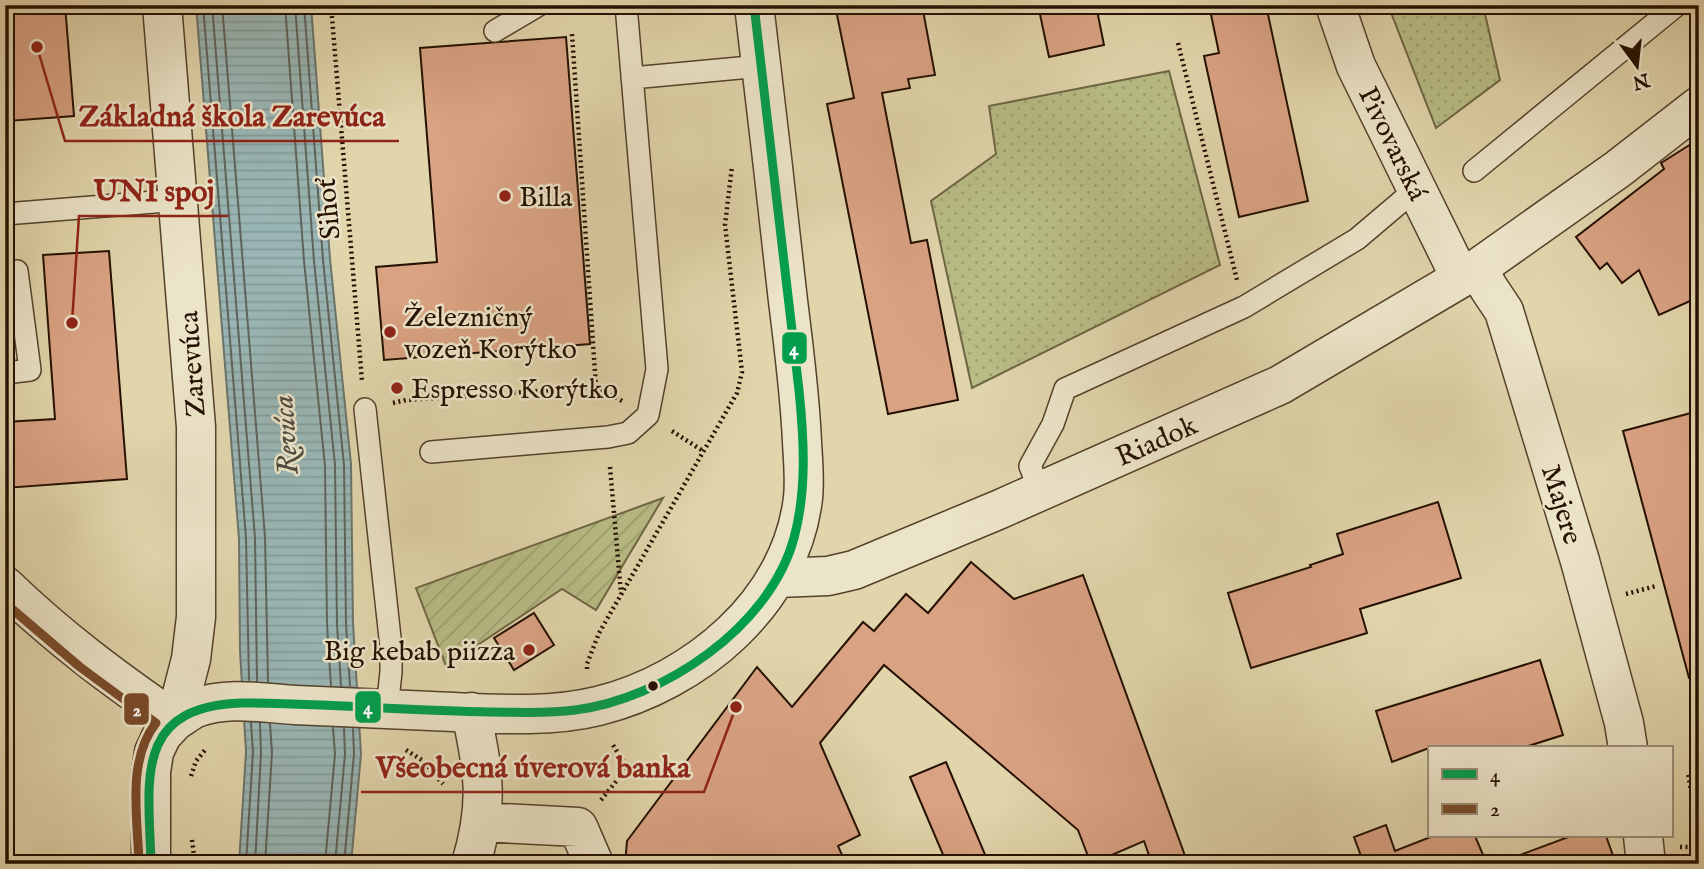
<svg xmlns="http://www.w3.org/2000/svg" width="1704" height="869" font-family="'IM FELL English',serif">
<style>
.grass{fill:url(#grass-dots);stroke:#6e6644;stroke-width:2}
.garden{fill:url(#garden-furrows);stroke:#6e6644;stroke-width:2}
.water{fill:url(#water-rules);stroke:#6b746d;stroke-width:2}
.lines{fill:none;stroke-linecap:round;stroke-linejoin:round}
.shore{stroke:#5f635b;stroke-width:2}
.building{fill:#d9a283;stroke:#251002;stroke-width:2}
.lane-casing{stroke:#54412c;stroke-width:24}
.street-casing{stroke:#54412c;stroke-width:41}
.path{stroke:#251002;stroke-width:4.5;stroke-dasharray:2 3.5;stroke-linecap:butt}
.lane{stroke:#ece4c8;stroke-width:21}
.street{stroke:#ece4c8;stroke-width:38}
.bus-1-casing{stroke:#ece4c8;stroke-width:14}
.bus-2-casing{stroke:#ece4c8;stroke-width:14}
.bus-1{stroke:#029e4d;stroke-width:9}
.bus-2{stroke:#7a4b2a;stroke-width:9}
.poi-dot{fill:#8f2418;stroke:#ece4c8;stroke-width:2.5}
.bus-dot{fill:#251002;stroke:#ece4c8;stroke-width:2.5}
.labels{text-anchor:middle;stroke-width:5;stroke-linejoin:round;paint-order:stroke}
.street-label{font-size:28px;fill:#251002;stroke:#ece4c8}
.poi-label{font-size:28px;fill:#251002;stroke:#ece4c8;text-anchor:start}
.water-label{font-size:30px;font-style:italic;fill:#4e4a40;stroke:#ece4c8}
.leader{fill:none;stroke:#8f2418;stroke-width:2.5}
.callout-dot{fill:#8f2418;stroke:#ece4c8;stroke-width:2.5}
.callout-label{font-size:30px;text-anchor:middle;font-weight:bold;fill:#8f2418;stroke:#ece4c8;stroke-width:5;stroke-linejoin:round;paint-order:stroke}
.line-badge{stroke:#ece4c8;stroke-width:2.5}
.badge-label{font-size:19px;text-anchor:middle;font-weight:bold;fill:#fff}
</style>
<defs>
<pattern id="grass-dots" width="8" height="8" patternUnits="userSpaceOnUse" patternTransform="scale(1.75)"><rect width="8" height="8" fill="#b8bc85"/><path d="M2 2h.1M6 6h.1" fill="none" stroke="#9ea171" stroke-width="1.8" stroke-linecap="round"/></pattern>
<pattern id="garden-furrows" width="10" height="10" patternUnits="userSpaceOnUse" patternTransform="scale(1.75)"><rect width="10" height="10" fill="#b8bc85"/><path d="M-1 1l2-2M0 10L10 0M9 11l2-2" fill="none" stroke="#9ea171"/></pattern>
<pattern id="water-rules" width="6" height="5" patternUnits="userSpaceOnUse" patternTransform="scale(1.75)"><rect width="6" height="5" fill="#99b6b4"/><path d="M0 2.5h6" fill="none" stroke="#849b99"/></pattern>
</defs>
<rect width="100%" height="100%" fill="#e1d5ab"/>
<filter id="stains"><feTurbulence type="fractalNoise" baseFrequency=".00286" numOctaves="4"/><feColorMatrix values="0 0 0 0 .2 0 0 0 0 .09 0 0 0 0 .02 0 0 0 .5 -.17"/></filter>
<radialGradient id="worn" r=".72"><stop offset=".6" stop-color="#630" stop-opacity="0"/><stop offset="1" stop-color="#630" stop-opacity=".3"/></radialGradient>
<path class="grass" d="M1388,5H1483L1500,80L1436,128Z
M1169,71L1220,265L972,388L931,201L996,154L989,106Z"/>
<path class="garden" d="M663,498L596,610L562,589L446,666L416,588Z"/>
<path class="water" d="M196,5H311L330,259L351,464L353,623L361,754L351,864H239L246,752L240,651L239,539Z"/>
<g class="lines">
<path class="shore" d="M203,5L246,538L249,680
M212,5L255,538L257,681
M222,5L265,537L268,682
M285,5L304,261L325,466L327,624L331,686
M295,5L314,261L335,465L337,624L341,686
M304,5L323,260L344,465L346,624L350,686
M246,864L253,752L251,723
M255,864L261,753L260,723
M265,864L272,753L270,724
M325,864L335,754L333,728
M335,864L345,754L344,728
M344,864L354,754L353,729"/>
</g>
<path class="building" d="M5,5H65L74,116L8,121Z
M835,5H922L935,75L908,79L910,88L882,93L911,243L927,240L958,400L888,414L827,104L854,98Z
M1038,5H1096L1104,45L1049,57Z
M1209,5H1266L1308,201L1239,217L1204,56L1219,53Z
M566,37L590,344L384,360L376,267L437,262L420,48Z
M1699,139V297L1659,315L1639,270L1622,283L1607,263L1600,269L1576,237L1664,169L1661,163Z
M109,251L127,479L5,488V422L55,419L43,255Z
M1691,413L1699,442V677L1689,678L1623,431Z
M1438,502L1461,578L1360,609L1367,633L1251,668L1228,593L1311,567L1310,565L1343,554L1337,534Z
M971,562L1014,599L1083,575L1188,864H1152L1144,841L1091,864L1078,830L884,665L820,743L860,835L838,846L842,855L827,864H625L627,841L757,667L792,707L863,622L874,631L906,594L928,613Z
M534,613L554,645L514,670L494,638Z
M1540,660L1563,735L1522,748H1429L1392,762L1376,711Z
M946,762L989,864H947L910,777Z
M1386,825L1395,851L1433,836H1475L1487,864H1364L1354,837Z
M1571,836H1606L1616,864H1505L1504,861Z"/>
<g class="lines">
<g class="lane-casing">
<path id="lane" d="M495,31L539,5
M632,78L761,66
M1474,171L1677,5
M5,214L179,200
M5,373L30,370L17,271
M365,409L391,647V672L387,709
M431,452L608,437L628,433L648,415L657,369L626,5
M1040,491L1030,466L1053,424L1065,389L1244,307L1357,239L1416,189"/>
</g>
<g class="street-casing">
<path id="street" d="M1335,5L1356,66L1460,277
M1478,268L1488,287L1504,311L1580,561L1624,723L1628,748
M777,578L828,576L854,570L998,510L1280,385L1478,268L1618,169L1699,106
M5,586C60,639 113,678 175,721
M471,712C484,773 489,803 471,864
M175,721C182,717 189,711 196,708C226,696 264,703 295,705C340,707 386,709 431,711C484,713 546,719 598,706C695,682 791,603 803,498C805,480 803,461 802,442C800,395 794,348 788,301C777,202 766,104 754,5
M482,822L578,827L594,864
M1643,836L1646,864
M151,864V772L154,752L162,735L175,721L191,659L196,617V427L162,5"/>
</g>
<path class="path" d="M331,5L362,381
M1178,43L1237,280
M596,387L622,401
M393,403L406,400L596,387L572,34
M672,431L703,451
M610,467L621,594
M1626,594L1656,586
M587,669V664L599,633L737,393L742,372L725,225L732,166
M406,750L422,760L443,784
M191,776L196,761L205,750
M601,800L627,768L613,745
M192,840L195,864
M1680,847H1692L1693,803L1688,773
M1690,864L1692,847"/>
<use href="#lane" class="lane"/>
<use href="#street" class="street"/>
<g class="bus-1-casing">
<path id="bus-1" d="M151,864C149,782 132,707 241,703C324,703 407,711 490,712C518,712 547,714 575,710C663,699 770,627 794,538C807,490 804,439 799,390L754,5"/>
</g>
<g class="bus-2-casing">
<path id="bus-2" d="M5,603L80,667L156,723C126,761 138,819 139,864"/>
</g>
<use href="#bus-1" class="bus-1"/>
<use href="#bus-2" class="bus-2"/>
</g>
<g class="poi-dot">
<circle cx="505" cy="196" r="7"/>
<circle cx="390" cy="332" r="7"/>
<circle cx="397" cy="388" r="7"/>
<circle cx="529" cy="650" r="7"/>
</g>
<circle class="bus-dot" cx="653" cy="686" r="6"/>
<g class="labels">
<g class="street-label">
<text transform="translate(1394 143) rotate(64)" y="10">Pivovarská</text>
<text transform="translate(327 209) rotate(-95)" y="10">Sihoť</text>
<text transform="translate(191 364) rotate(-94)" y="10">Zarevúca</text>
<text transform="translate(1156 440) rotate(-24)" y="10">Riadok</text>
<text transform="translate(1563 504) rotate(73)" y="10">Majere</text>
</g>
<g class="poi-label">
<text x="519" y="206">Billa</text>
<text x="404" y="326">Železničný<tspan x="404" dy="32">vozeň Korýtko</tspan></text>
<text x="411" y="398">Espresso Korýtko</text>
<text x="515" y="660" text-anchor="end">Big kebab piizza</text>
</g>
<g class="water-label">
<text transform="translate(285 435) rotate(-94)" y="10">Revúca</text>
</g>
</g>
<path class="leader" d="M37 47L65 141H399M72 323L79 216H228M736 707L704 792H361"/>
<g class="callout-dot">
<circle cx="37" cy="47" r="7"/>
<circle cx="72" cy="323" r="7"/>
<circle cx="736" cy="707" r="7"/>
</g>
<g class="callout-label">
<text x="232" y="126">Základná škola Zarevúca</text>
<text x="154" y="201">UNI spoj</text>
<text x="533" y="777">Všeobecná úverová banka</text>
</g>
<g class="line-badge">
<rect x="781" y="331" width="27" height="34" rx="7" fill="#029e4d"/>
<rect x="354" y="690" width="28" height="34" rx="7" fill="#029e4d"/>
<rect x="123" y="692" width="27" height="34" rx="7" fill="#7a4b2a"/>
</g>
<g class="badge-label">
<text x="794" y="355">4</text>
<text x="368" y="714">4</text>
<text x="137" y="716">2</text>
</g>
<rect width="1704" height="869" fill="none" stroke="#e1d5ab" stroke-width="28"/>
<rect x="7" y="7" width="1690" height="855" fill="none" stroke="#251002" stroke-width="3.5"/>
<rect x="14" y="14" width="1676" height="841" fill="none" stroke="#251002" stroke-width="2"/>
<rect x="1428" y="746" width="245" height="91" fill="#ece4c8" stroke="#9c8f79" stroke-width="2"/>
<rect x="1442" y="769" width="35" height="10" fill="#029e4d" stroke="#9c8f79" stroke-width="2"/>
<text x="1490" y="782" font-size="21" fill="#251002">4</text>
<rect x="1442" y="804" width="35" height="10" fill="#7a4b2a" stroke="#9c8f79" stroke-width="2"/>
<text x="1490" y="816" font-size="21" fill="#251002">2</text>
<g transform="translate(1637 66) rotate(165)" stroke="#ece4c8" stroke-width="5" paint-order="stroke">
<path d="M0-5L12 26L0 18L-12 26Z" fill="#251002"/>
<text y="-10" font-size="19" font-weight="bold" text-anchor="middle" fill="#251002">N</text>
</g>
<rect width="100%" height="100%" filter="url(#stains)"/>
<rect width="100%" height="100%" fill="url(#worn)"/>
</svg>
